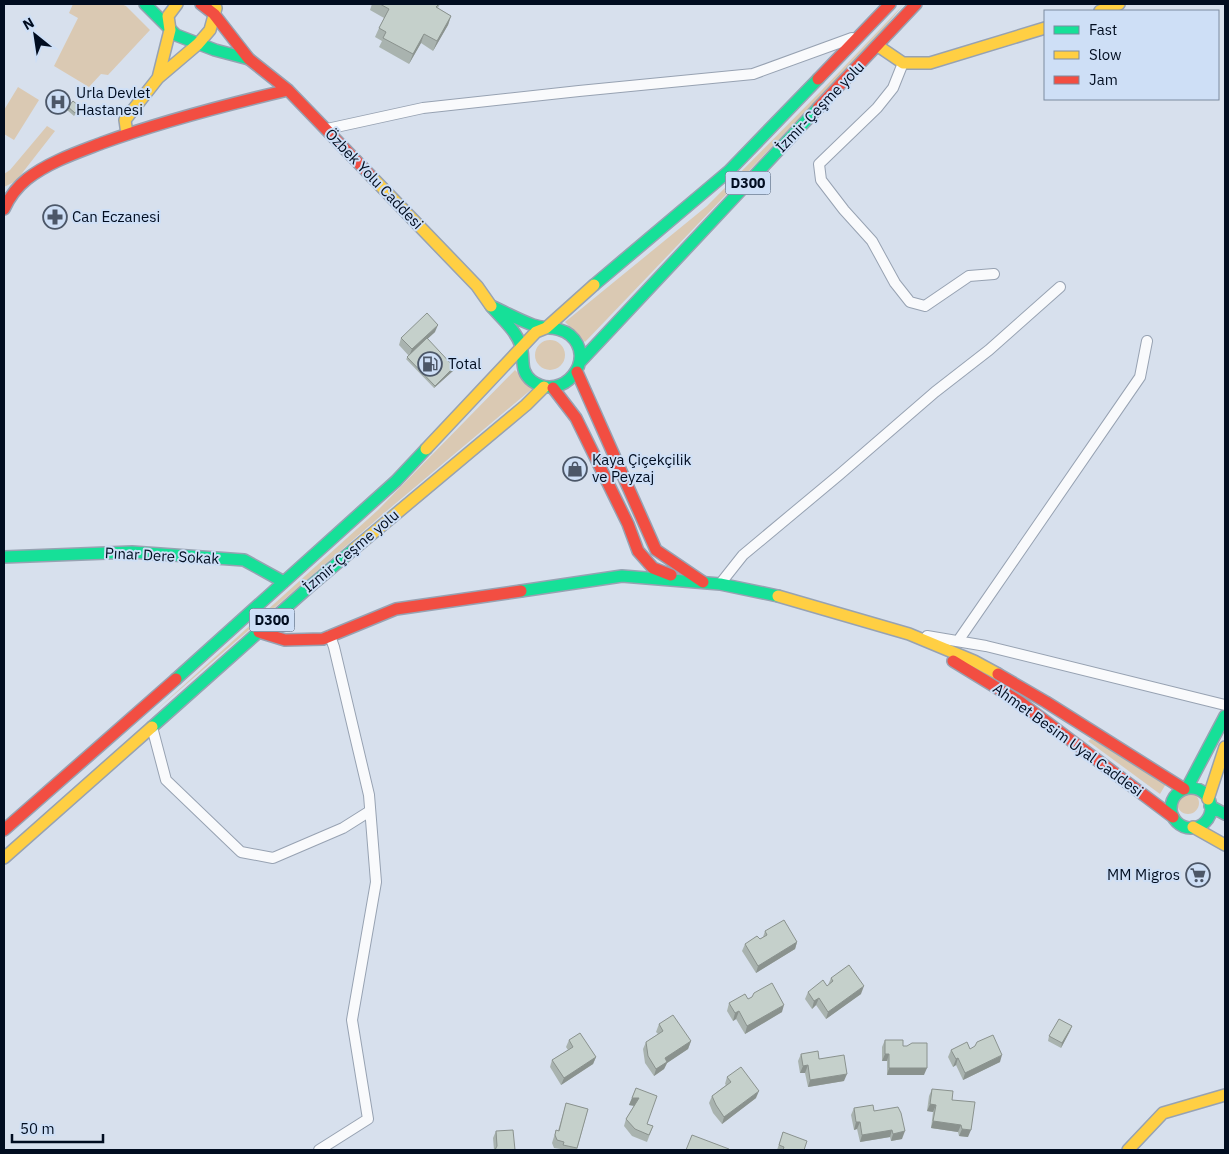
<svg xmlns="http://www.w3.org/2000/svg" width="1229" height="1154" font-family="'IBM Plex Sans',sans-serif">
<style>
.green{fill:#dac9b3}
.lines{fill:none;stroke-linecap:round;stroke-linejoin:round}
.street-casing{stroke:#97a2b2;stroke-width:12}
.fast-casing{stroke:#97a2b2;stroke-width:14}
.slow-casing{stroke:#97a2b2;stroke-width:14}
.jam-casing{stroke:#97a2b2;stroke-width:14}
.street{stroke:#f9fafc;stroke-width:10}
.fast{stroke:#16e098;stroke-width:11}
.slow{stroke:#ffcf43;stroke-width:11}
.jam{stroke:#f24e42;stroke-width:11}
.wall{fill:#a9b3af}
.shaded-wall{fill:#8a928e}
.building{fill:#c5d0cb;stroke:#8a928e}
.labels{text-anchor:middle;stroke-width:4;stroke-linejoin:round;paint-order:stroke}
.shield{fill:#cedff6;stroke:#3e4c60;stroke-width:1}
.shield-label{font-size:14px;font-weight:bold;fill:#010d20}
.poi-label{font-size:15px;fill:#010d20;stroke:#cedff6;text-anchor:start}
.street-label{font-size:15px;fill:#010d20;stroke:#cedff6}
</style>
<rect width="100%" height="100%" fill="#d7e0ed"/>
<path class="green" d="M73,4H121L126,6L150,30L108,75L101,74L89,87L54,66L78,18L69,13Z
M904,4L876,38L585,342L565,322L707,206L821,91Z
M18,87L39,100L14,140L4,134V110Z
M47,126L55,131L16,181L4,187V174L10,170Z
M535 355a15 15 0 1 1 30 0a15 15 0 1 1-30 0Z
M515,370L533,388L383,514L153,713L378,510Z
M1091,739L1167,782L1160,794L1088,741Z
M1177 803a11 11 0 1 1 22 0a11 11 0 1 1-22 0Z"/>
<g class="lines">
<g class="street-casing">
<path id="street" d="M903,63L893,88L877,108L819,164L821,180L844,210L872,241L895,283L910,302L925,306L969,276L994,274
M327,129L423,108L579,91L753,74L852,38
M720,584L743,555L839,475L935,392L989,350L1060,287
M927,636L986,646L1225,705
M958,641L1140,377L1147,341
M152,727L166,780L241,852L273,858L343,828L370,811
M319,1150L368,1119L352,1020L376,882L369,795L334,647L330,636"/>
</g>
<g class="fast-casing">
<path id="fast" d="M145,4L176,35L215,50L249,59
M594,285L729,171L818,79
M491,306C505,312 519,320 533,325C545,329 559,326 570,335C598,359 563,403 532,381C519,371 525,359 521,346C516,330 501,318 491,306Z
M580,362L818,108
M4,557L132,552L244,560L284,582
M521,591L622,576L720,584L778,596
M176,679L396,481L426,449
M152,727L308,588L354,549
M1187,788L1225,716
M1171 808a20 20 0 1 1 40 0a20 20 0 1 1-40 0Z
M1210,806L1225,814"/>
</g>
<g class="slow-casing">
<path id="slow" d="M1100,11L1119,4
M878,46L903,63H930L1045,28
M158,78L170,30L168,16L177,4
M127,134L125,120L158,78L198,44L210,30L216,8
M372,177L477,286L491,306
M426,449L536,332L546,328L594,285
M354,549L526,405L544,387
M778,596L909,634L974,661L998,674
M1208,799L1225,747
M1193,827L1225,845
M4,858L152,727
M1128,1150L1163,1113L1225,1095"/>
</g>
<g class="jam-casing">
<path id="jam" d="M201,4L214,14L249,59L288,90L372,177
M818,79L890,4
M818,108L916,4
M4,209C9,198 17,187 27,179C49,162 76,153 102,143C163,121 225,105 288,90
M577,372L656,550L703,582
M553,388L576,418L628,524L638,551L653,568L671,575
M259,632L285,640L323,639L396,609L521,591
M953,661L1020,702L1173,817
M998,674L1046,702L1184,789
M4,830L176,679"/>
</g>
<use href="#street" class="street"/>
<use href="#fast" class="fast"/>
<use href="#slow" class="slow"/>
<use href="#jam" class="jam"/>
</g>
<path class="wall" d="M372,4H440L438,8L451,16L448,25L433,51L421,43L409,64L379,47L382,41L375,37L379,28L384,18L370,10Z
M68,107H80L79,110L74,116L67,110Z
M435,332L427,339L454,370L434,388L406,359L409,356L399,345L401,338Z
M765,931L797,942L795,949L756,973L742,951L745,944L760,939L763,937Z
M831,978L861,994L826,1019L816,1005L812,1009L805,999L808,992L827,986L828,985Z
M748,999L782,1012L745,1034L736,1019L733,1021L727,1011L729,1003Z
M659,1024L691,1041L688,1049L667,1063L664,1069L654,1076L645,1063L643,1049L646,1042L658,1034L656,1032Z
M1072,1026L1070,1031L1061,1048L1048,1041L1049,1036Z
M569,1040L596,1057L593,1064L561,1085L550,1067L552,1060L568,1050L566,1047Z
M885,1040L903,1046L924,1075H887V1061H882V1047Z
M951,1050L1000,1062L963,1080L956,1065L953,1067L948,1057Z
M801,1054L819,1059L844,1081L808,1087L805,1073H800L798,1061Z
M727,1077L756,1098L722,1124L713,1113L709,1103L712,1096L726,1085L725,1084Z
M636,1088L647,1124L653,1126L647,1142L632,1136L624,1126L626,1119L634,1106L629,1105Z
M932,1089L952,1100L968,1137L959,1136L958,1132L931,1128L933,1112L927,1111L929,1096Z
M566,1103L588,1109L577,1150H561V1149L554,1148L552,1143L556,1130L558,1131Z
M854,1108L874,1111L902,1139L891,1141L890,1137L860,1142L857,1129L854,1130L851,1115Z
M496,1131L515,1150H494L493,1138Z
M783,1132L804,1150H777Z"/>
<path class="shaded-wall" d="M451,16L448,25L433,51L437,41Z
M424,34L421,43L409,64L413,54Z
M438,325L435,332L409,356L412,349Z
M454,367V370L434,388L435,386Z
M797,942L795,949L756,973L758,966Z
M864,986L861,994L826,1019L828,1012Z
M819,998L816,1005L812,1009L814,1001Z
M784,1005L782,1012L745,1034L747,1026Z
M739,1011L736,1019L733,1021L735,1013Z
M1072,1026L1070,1031L1061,1048L1062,1043Z
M691,1041L688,1049L667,1063L664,1069L654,1076L656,1069L665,1058Z
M885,1054H889L887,1061H882Z
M1002,1055L1000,1062L963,1080L965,1073Z
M596,1057L593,1064L561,1085L564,1078Z
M958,1058L956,1065L953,1067L956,1059Z
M808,1065L805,1073H800L803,1066Z
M889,1068H927L924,1075H887Z
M847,1074L844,1081L808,1087L810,1080Z
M759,1091L756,1098L722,1124L724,1117Z
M632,1098H639L636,1106L629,1105Z
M930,1104L936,1105L933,1112L927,1111Z
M933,1121L961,1125L958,1132L931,1128Z
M856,1122H860L857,1129L854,1130Z
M962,1129L971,1130L968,1137L959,1136Z
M892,1130L890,1137L860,1142L862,1135Z
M905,1131L902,1139L891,1141L893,1134Z"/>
<path class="building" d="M380,4H439L436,7L451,16L437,41L424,34L413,54L383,38L386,32L379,28L389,9Z
M73,101L80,107L75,113L68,107Z
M427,313L438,325L412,349L401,338Z
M427,338L454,367L435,386L407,357Z
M784,920L797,942L758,966L745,944L757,936L760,939L767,935L765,931Z
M849,965L864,986L828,1012L819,998L814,1001L808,992L823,980L827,986L833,981L831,978Z
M772,983L784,1005L747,1026L739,1011L735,1013L729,1003L745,994L748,999L752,997L754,993Z
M673,1015L691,1041L665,1058L667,1062L656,1069L648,1056L646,1042L663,1031L659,1024Z
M1059,1019L1072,1026L1062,1043L1049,1036Z
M580,1033L596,1057L564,1078L552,1060L573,1047L569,1040Z
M993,1035L1002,1055L965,1073L958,1058L956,1059L951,1050L967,1042L970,1049L975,1046L977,1042Z
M885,1040H903V1046H907L912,1043H927V1068H889V1054H885Z
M818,1051L819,1059L844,1055L847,1074L810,1080L808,1065L803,1066L801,1054Z
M741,1067L759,1091L724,1117L716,1105L712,1096L731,1082L727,1077Z
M636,1088L657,1096L647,1124L653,1126L649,1135L635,1129L626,1119L639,1098H632Z
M932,1089L953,1091L952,1100L975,1102L971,1130L962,1129L961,1125L933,1121L936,1105L930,1104Z
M566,1103L588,1109L577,1148L563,1145L564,1142L557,1140L555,1135L556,1130L559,1131Z
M873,1105L874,1111L898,1107L901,1113L905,1131L893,1134L892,1130L862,1135L860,1122H856L854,1108Z
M513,1130L515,1150H495L497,1146L496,1131Z
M783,1132L807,1141L804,1150H783L784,1147L779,1145Z
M692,1135L729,1149L728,1150H686Z"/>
<defs>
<g id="hospital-ring" transform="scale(1.25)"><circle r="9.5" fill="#cedff6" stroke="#4c5768" stroke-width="1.5"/><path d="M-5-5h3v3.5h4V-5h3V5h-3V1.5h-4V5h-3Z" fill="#4c5768"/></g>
<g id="pharmacy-ring" transform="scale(1.25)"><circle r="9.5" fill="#cedff6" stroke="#4c5768" stroke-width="1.5"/><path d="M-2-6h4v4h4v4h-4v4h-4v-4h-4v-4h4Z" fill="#4c5768"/></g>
<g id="fuel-ring" transform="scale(1.25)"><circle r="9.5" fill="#cedff6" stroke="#4c5768" stroke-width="1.5"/><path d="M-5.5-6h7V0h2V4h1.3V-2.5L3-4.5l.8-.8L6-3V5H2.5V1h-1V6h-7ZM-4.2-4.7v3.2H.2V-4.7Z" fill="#4c5768"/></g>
<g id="shop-ring" transform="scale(1.25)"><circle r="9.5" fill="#cedff6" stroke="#4c5768" stroke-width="1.5"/><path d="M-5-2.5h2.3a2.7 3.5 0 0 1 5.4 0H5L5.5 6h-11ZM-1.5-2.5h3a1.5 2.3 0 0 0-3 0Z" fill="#4c5768"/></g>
<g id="supermarket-ring" transform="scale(1.25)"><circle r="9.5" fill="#cedff6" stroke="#4c5768" stroke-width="1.5"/><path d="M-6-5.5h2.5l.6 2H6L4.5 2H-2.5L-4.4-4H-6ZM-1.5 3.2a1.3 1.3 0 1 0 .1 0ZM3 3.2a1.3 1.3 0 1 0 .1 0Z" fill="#4c5768"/></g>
</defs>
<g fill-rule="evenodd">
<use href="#hospital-ring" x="58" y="102"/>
<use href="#pharmacy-ring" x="55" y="217"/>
<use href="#fuel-ring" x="430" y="364"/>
<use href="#shop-ring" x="575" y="469"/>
<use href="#supermarket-ring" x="1198" y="875"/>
</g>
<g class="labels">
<g class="shield">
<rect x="725.5" y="171.5" width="45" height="23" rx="4"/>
<rect x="249.5" y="608.5" width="45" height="23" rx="4"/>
</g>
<g class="shield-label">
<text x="748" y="188">D300</text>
<text x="272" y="625">D300</text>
</g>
<g class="poi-label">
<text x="76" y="98">Urla Devlet<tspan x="76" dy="17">Hastanesi</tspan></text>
<text x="72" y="222">Can Eczanesi</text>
<text x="448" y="369">Total</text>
<text x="592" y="465">Kaya Çiçekçilik<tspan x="592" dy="17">ve Peyzaj</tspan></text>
<text x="1180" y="880" text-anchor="end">MM Migros</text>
</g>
<g class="street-label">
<text transform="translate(820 107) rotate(-46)" y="5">İzmir-Çeşme yolu</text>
<text transform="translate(374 179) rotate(46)" y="5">Özbek Yolu Caddesi</text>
<text transform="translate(351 551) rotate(-40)" y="5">İzmir-Çeşme yolu</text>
<text transform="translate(162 556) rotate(3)" y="5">Pınar Dere Sokak</text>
<text transform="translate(1068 740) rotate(36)" y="5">Ahmet Besim Uyal Caddesi</text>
</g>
</g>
<rect width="1229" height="1154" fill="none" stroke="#010d20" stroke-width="10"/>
<rect x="1044" y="10" width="175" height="90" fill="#cedff6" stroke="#7c8ba0"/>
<rect x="1054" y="26" width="25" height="8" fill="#16e098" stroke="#7c8ba0"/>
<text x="1089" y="35" font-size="15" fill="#010d20">Fast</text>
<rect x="1054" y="51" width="25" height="8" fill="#ffcf43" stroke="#7c8ba0"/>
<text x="1089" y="60" font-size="15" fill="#010d20">Slow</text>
<rect x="1054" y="76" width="25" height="8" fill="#f24e42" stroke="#7c8ba0"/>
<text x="1089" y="85" font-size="15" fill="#010d20">Jam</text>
<g transform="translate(35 35) rotate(330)" stroke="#cedff6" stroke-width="4" paint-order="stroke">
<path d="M0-4L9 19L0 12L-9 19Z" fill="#010d20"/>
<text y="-8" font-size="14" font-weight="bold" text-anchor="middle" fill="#010d20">N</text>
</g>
<path d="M12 1134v8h91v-8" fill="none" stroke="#010d20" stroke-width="2.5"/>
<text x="20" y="1134" font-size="15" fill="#010d20" stroke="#cedff6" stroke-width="4" paint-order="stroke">50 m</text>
</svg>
